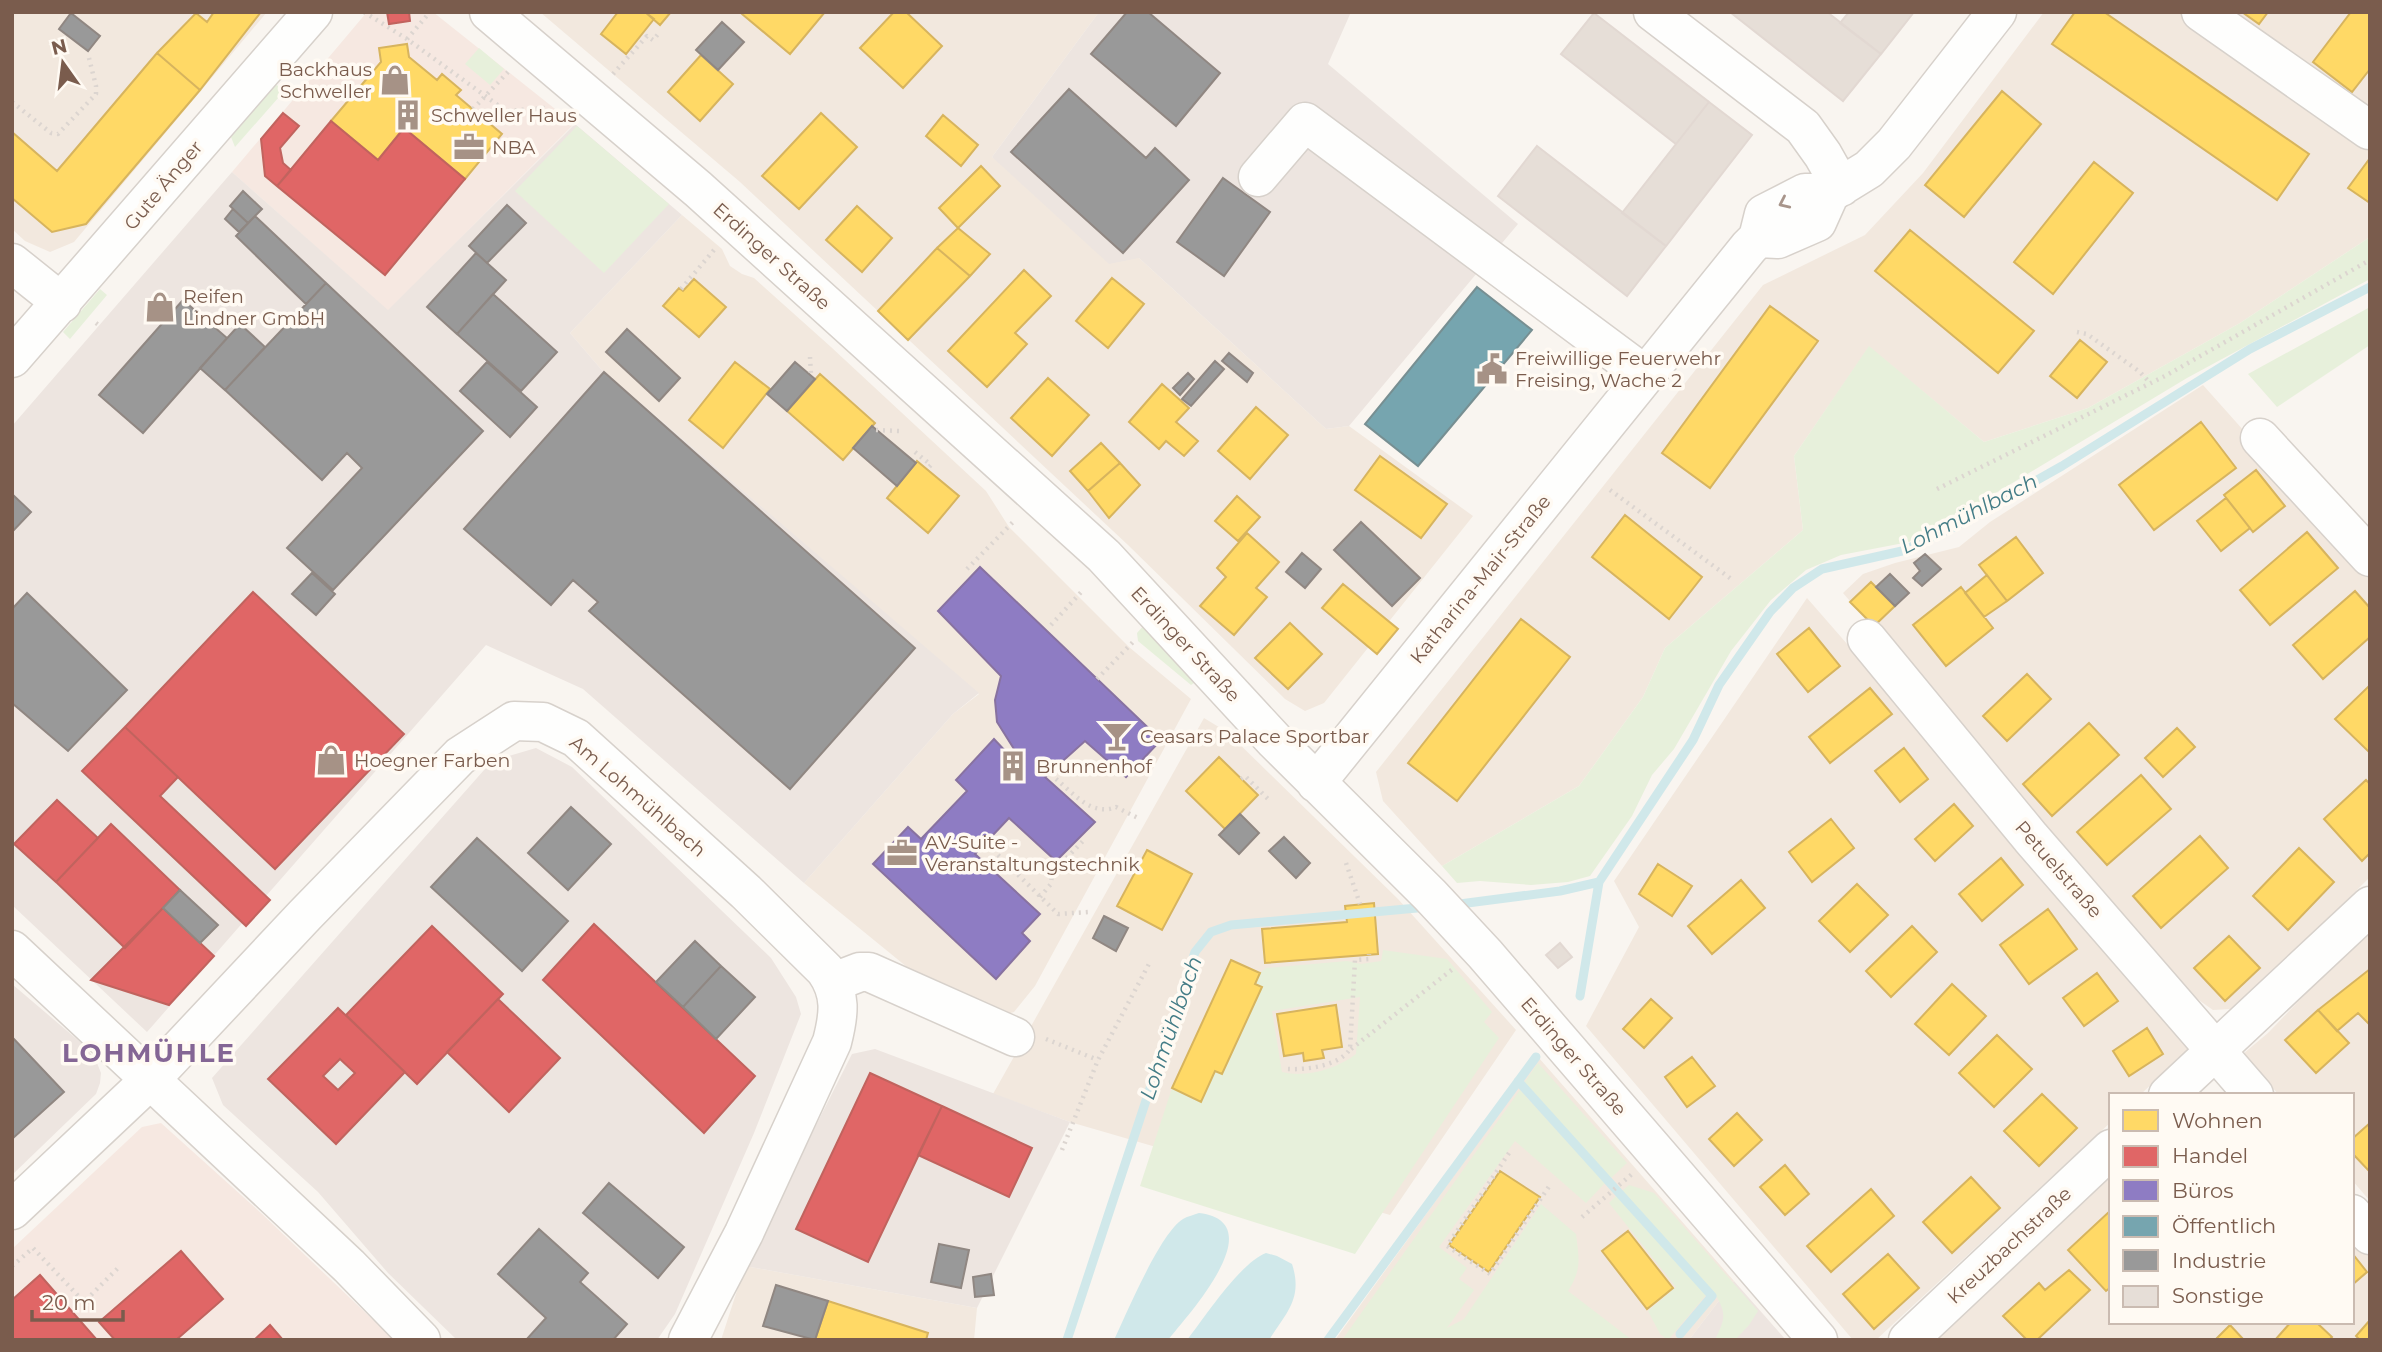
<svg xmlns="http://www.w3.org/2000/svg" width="2382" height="1352" font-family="Montserrat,sans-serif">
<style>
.residential{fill:#f2e8de}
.commercial{fill:#f6e8e1}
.industrial{fill:#ede5e0}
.green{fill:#e7f0db;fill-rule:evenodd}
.water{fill:#d0e8ea}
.homes{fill:#ffd966;stroke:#d7b45e;stroke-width:2}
.shops{fill:#e06666;stroke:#c1635e;stroke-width:2;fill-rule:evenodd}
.offices{fill:#8e7cc3;stroke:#8872a0;stroke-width:2}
.public{fill:#76a5af;stroke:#778f92;stroke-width:2}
.industry{fill:#999;stroke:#908782;stroke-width:2}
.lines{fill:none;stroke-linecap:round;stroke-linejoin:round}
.stream{stroke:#d0e8ea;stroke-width:9}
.building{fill:#e6ded7;stroke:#e2d8d2;stroke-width:2}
.minor-casing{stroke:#d7d1cb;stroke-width:41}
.path{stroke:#dcd5d0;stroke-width:4.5;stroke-dasharray:2 5;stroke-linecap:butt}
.minor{stroke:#fefefd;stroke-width:38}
.oneway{stroke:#a8958b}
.labels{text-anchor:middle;stroke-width:7;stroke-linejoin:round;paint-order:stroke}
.poi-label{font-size:19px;fill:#7a5c4d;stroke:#fffaf3;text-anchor:start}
.street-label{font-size:19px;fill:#7a5c4d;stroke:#fffaf3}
.water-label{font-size:21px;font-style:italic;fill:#437c86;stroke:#fffaf3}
.district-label{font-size:26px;font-weight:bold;letter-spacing:2px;fill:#846695;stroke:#fffaf3}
</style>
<rect width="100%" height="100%" fill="#f9f5f0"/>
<path class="residential" d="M12,12H267L74,242L50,252L25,241L12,229Z
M540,12H1099L992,157L1139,258L1326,429L1349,426L1473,516L1324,703L1305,711L1285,699L1128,545L740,182Z
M2044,12H2370V237L2240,323L2088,408L1984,442L1869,347L1794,456L1803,530L1665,648L1643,697L1579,786L1442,866L1383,801L1376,772L1763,285L1865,235L1923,173Z
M682,215L722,249L730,266L742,274L754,278L831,347L986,491L1009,527L1129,647L1191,699L1035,986L1014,1012L997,1017L918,976L804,883L953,714L979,694L600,368L570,333Z
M2203,385L2370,572V877L2251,995L2230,1009L2213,1010L2183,989L1843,593L1863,574L1895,563L1959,547L1990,522Z
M1807,598L2195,1043L2140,1095H2111V1122L1876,1340H1853L1586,1026L1639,927L1614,881Z
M1204,718L1227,732L1398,899L1516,1030L1390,1215L1070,1122L993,1094Z
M2370,927V1201L2352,1180V1095H2279L2243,1054L2268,1033Z
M1539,1058L1734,1281L1689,1340H1335Z
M2111,1177V1322H2352V1224L2370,1244V1340H1937Z
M745,1266L977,1308L974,1340H721Z"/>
<path class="commercial" d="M367,12H433L574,124L388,311L232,172Z
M161,1123L262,1214L394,1340H12V1249L142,1127Z"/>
<path class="industrial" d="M1099,12H1351L1328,64L1518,224L1349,426L1326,429L1139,258L1109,264L992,157Z
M575,124L682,215L570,333L600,368L979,693L953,714L804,883L583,689L486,645L147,1032L12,905V426L232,172L388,310Z
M536,748L572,767L771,958L796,997L801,1014L754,1133L675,1314L657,1340H457L388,1273L318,1192L223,1105L212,1078L492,761Z
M12,984L86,1047L97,1063L101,1073L100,1083L96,1094L12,1175Z
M875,1049L1070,1122L977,1308L745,1266L852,1054Z
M1734,1281L1786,1340H1689Z"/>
<path class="green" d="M479,48L504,69L490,85L465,64Z
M276,85L286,89L235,147L231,137Z
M577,126L669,204L604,273L515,191Z
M2370,237V279L2187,378L1959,515L1909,542L1841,555L1806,570L1771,600L1731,651L1674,749L1652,775L1632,816L1590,876L1568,882L1531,885L1480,881L1457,883L1442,866L1579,786L1643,697L1665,648L1803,530L1794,456L1869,346L1984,442L2088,408L2240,323Z
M100,289L107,295L70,339L63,332Z
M2370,307V345L2277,407L2248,374Z
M1145,624L1194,683L1191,685L1138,641L1137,633Z
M1383,950L1447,959L1492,1012L1484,1022L1499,1038L1355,1254L1140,1186L1172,1088L1201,1102L1215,1071L1222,1074L1262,987L1255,984L1260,973L1266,968L1347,961L1361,964L1381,961ZM1360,997L1356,1054C1337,1069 1306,1078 1282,1072L1272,1011Z
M1538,1063L1627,1163L1611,1178L1524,1083Z
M1520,1090L1605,1183L1586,1203L1515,1141L1439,1247L1467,1268L1459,1279L1474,1290L1447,1328L1464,1319L1541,1204L1576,1234C1579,1259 1582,1269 1568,1291L1632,1340H1342Z
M1629,1185L1654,1193L1758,1311L1749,1325L1735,1340H1715C1725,1319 1727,1314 1715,1294L1622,1191Z
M1617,1195L1706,1295L1668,1340L1660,1334L1648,1311L1676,1287L1609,1203Z"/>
<path class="water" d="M1199,1213C1274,1222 1187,1316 1168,1340H1114C1127,1313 1160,1233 1183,1219C1188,1216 1194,1215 1199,1213Z
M1266,1253L1277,1256L1292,1264C1303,1298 1287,1312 1269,1340H1187C1205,1317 1240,1263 1266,1253Z"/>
<path class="homes" d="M214,12H261L200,90L157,53L196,13L207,22Z
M618,12H645L654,19L626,54L601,34Z
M645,12H671L660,25Z
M743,12H825L790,54L742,14Z
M894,12H906L942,46L903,88L860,48Z
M2075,12H2104L2309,154L2277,200L2052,44Z
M2242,12H2268L2259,24Z
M2351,12H2370V69L2352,92L2313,62Z
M407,44L409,57L437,80L442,74L461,90L456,95L502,134L465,179L404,128L378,160L331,121L381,62L379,48Z
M157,53L200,90L86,224L52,232L12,198V132L57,171Z
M701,55L733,84L700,121L668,92Z
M2002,91L2041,124L1964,217L1925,185Z
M821,113L857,147L799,209L762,176Z
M943,115L978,145L961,166L926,136Z
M2370,158V203L2348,188Z
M2094,162L2133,193L2053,294L2014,262Z
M981,166L1000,186L958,228L939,208Z
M857,206L892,238L862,272L826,240Z
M958,228L990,254L970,276L937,248Z
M1910,230L2034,331L1998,373L1875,271Z
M937,248L970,276L908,340L878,311Z
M1024,270L1051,296L1015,333L1027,344L987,387L948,351Z
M1112,278L1144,304L1108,348L1076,321Z
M694,279L726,307L699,337L663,306L679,288L683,291Z
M1770,306L1818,341L1710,488L1662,453Z
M2080,340L2107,362L2077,398L2050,376Z
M735,362L770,389L723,448L689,420Z
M820,374L875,423L843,460L787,411Z
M1048,378L1089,415L1052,456L1011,418Z
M1162,384L1189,408L1176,422L1198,441L1184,456L1166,441L1159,449L1129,422Z
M1256,407L1288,435L1250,479L1218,451Z
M2201,422L2236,468L2154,530L2119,485Z
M1101,443L1120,463L1088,491L1070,471Z
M1380,456L1447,504L1421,538L1355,490Z
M917,461L959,496L928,533L887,498Z
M1120,463L1140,485L1109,518L1088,491Z
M2256,470L2285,506L2253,532L2224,495Z
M1237,496L1260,517L1238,541L1215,521Z
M2226,498L2250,528L2221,551L2197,521Z
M1625,515L1702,577L1669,619L1592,557Z
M2307,532L2338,568L2270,625L2240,590Z
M1247,533L1279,562L1256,588L1267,597L1234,635L1200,606L1226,577L1217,568Z
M2016,537L2043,573L2007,601L1979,565Z
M1987,575L2007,601L1984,617L1965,593Z
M1871,582L1895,606L1874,626L1850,602Z
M1343,584L1398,629L1377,654L1322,608Z
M1961,587L1993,628L1946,666L1913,625Z
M2355,591L2370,608V637L2323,679L2293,645Z
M1521,619L1570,657L1457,801L1408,763Z
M1290,623L1322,654L1288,689L1255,658Z
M1809,628L1840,666L1808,692L1777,654Z
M2027,674L2051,699L2007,741L1983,716Z
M2370,685V753L2335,719Z
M1870,688L1892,714L1830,763L1809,737Z
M2089,723L2119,755L2052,816L2023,784Z
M2177,728L2195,747L2163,777L2145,758Z
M1904,748L1928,779L1900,802L1875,771Z
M1219,757L1258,795L1225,829L1186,791Z
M2141,775L2171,809L2107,865L2077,832Z
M2366,780L2370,784V853L2362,861L2324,819Z
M1954,804L1973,826L1935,861L1915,839Z
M1831,819L1854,848L1812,882L1789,852Z
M2200,836L2228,868L2161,928L2133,896Z
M2299,848L2334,882L2288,930L2253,896Z
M1147,850L1192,874L1162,930L1117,906Z
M2001,858L2023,885L1982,921L1959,894Z
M1658,864L1692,886L1672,916L1639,894Z
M1741,880L1765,908L1712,954L1688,926Z
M1857,884L1888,915L1850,952L1819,921Z
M1374,903L1378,954L1265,963L1262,929L1347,922L1345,906Z
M2048,909L2077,949L2029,984L2000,945Z
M1912,926L1937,952L1891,997L1866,971Z
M2229,936L2260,968L2225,1001L2194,968Z
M1231,960L1260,973L1255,984L1262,987L1222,1074L1215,1071L1201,1102L1172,1088Z
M2370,969V1025L2358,1013L2337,1031L2318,1010Z
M2097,973L2118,1001L2084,1026L2063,998Z
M1952,984L1986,1016L1949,1055L1915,1024Z
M1651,999L1672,1018L1644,1048L1623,1029Z
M1336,1005L1342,1047L1322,1050L1324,1058L1304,1061L1303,1053L1284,1056L1277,1014Z
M2318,1010L2349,1043L2316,1073L2285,1040Z
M2147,1028L2163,1054L2129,1076L2113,1051Z
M1997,1035L2032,1069L1994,1107L1959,1073Z
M1692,1057L1715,1086L1687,1107L1665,1077Z
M2042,1094L2077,1128L2039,1166L2004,1131Z
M1737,1113L1762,1140L1734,1166L1709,1139Z
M2370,1123V1172L2352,1153V1139Z
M1785,1165L1809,1194L1785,1215L1760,1187Z
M1500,1171L1540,1197L1489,1272L1449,1245Z
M1971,1177L2000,1208L1952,1253L1923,1222Z
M1871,1189L1894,1216L1831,1272L1807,1246Z
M2111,1210V1287L2106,1291L2068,1250Z
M1628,1231L1673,1288L1647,1309L1602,1251Z
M2352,1253L2367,1272L2352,1285Z
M1888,1254L1919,1288L1874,1329L1843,1294Z
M2069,1270L2090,1290L2037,1340H2027L2003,1316L2039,1283L2045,1290Z
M828,1301L928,1333L926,1340H815Z
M2370,1320V1340H2360L2356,1336Z
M2291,1322H2316L2332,1337L2329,1340H2275Z
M2230,1325L2244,1340H2215Z"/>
<path class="shops" d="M387,12H409L410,21L389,24Z
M283,113L299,126L280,148L283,163L291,170L277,186L265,176L261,139Z
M331,121L378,160L404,128L465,179L385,275L277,186Z
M253,592L404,734L275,869L125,727Z
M125,727L178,777L160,796L270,900L246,926L82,771Z
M57,800L98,838L56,882L14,844Z
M111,824L180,890L125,948L56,882Z
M163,908L214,956L169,1005L91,980Z
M594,924L755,1076L704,1133L543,980Z
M432,926L503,994L417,1084L346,1015Z
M498,999L560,1058L509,1112L447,1052Z
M338,1008L405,1072L336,1144L268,1079ZM340,1059L355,1073L338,1090L323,1076Z
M870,1073L942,1106L868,1262L796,1229Z
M942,1106L1032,1148L1009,1197L918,1155Z
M181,1251L223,1299L176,1340H115L99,1322Z
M40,1275L97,1340H12V1300Z
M270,1325L283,1340H254Z"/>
<path class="offices" d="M980,567L1161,740L1126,777L1085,741L1045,777L1095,822L1056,861L1009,818L975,854L1040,914L1022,933L1030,941L996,979L873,864L908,827L921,839L967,791L956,780L994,739L1009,755L1014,749L997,722L995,700L1001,676L938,611Z"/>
<path class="public" d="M1477,287L1532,330L1418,466L1365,424Z"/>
<path class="industry" d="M1127,12H1148L1220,73L1176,126L1091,54Z
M71,13L100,36L88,51L59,29Z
M722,22L744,42L718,70L696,50Z
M1069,89L1146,158L1155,148L1189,180L1123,253L1011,152Z
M1223,178L1270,212L1224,276L1177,242Z
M243,191L262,209L248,223L230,206Z
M507,205L526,223L487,263L469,246Z
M233,209L248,223L239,232L225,219Z
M255,216L326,283L306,304L236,236Z
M476,253L506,280L457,334L427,307Z
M326,283L483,431L333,590L287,548L362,468L347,453L322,480L225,390Z
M493,294L557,352L521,391L457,334Z
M183,300L227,338L143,433L99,395Z
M240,324L265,347L225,390L200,368Z
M627,329L680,378L659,401L606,352Z
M1229,353L1253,373L1247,382L1222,361Z
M1215,361L1224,369L1191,406L1182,399Z
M487,362L537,407L510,437L460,391Z
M795,362L815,379L787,411L767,394Z
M604,372L915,648L790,789L589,611L598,602L573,580L551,605L464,529Z
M1188,373L1194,379L1180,395L1173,388Z
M872,426L916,463L897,486L853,448Z
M12,494L31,512L12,532Z
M1361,522L1420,578L1392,606L1334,550Z
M1302,553L1321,569L1305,588L1286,572Z
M1925,554L1941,569L1922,586L1913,578L1920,571L1914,563Z
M312,573L335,594L316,615L292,594Z
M1890,574L1909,593L1895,606L1876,587Z
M27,593L127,690L68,751L12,703V609Z
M571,807L611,844L568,890L528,853Z
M1240,814L1259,833L1239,854L1219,835Z
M1284,837L1310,863L1296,878L1269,851Z
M477,838L568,921L522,971L431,887Z
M180,890L218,925L200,943L163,908Z
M1104,916L1128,928L1116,951L1093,938Z
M695,941L721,966L683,1007L656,982Z
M721,966L755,997L716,1039L683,1007Z
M12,1037L64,1092L12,1139Z
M609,1183L684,1247L658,1278L583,1213Z
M539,1229L588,1273L580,1282L627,1324L613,1340H526L546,1318L498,1274Z
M939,1244L969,1250L961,1288L931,1282Z
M991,1274L994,1295L975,1297L973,1277Z
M776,1285L828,1301L815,1340L763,1326Z"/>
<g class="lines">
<path class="stream" d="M1452,905L1560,891L1599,882L1693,740L1719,685L1770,612L1793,588L1822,569L1902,551L1952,528L2062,466L2250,349L2370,287
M1580,996L1599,882
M1518,1081L1712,1296L1680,1334
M1067,1340L1195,952L1211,932L1231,925L1428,907
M1328,1340L1536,1057"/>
</g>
<path class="building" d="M1730,12H1827L1881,54L1843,101Z
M1849,12H1914L1881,54L1840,23Z
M1594,13L1709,102L1676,144L1561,54Z
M1709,102L1752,135L1666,246L1622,213Z
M1537,146L1666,246L1627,296L1498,196Z
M1560,943L1572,957L1558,968L1546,955Z"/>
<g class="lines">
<g class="minor-casing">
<path id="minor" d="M489,12L698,189L1104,556L1275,741L1430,895L1485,954L1818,1340
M1653,12L1803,127L1823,155L1841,187
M2201,12L2369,130
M1258,177L1305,122L1645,375
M1758,238L1778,239L1817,222L1830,193
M12,263L62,303
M12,358L313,12
M2260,438L2370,557
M1867,639L2031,838L2254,1095
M1316,783L1749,247L1758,238L1764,214L1805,193H1830L1869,169L1894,144L1997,12
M12,950L349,1266L421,1340
M834,982L860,972H869L1015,1037
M2168,1095L2370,906
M12,1210L151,1079L305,915L460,756L514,721L543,722L576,738L746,892L825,970C842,994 839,1015 832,1042L744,1233L688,1340
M2352,1214L2370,1235
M1908,1340L2111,1149"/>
</g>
<path class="path" d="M364,12L407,39L506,111L546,108
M407,39L430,12
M613,74L647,36L653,40L660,32
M12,102L51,133L58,134L96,94V86L88,54
M473,109L508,72
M681,289L714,250
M96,323L100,326
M2077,332L2087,334L2140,372L2150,383
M810,357L811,375
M876,430L899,431
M915,452L931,465L927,469
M1937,489L2165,376L2370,260
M1610,490L1734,581
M967,569L1014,521
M1051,625L1084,589
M1097,679L1133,642
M1056,779C1073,793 1092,817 1116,807L1138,818
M1241,779L1245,776L1270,801
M998,855L1058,914L1089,912
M1346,863L1360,904
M1040,897L1051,884L1052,873L1083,841
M1046,1039L1098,1060
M1351,1049L1454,968
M1288,1069C1306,1070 1339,1066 1350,1049L1355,960L1369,959V954
M1062,1150L1098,1060L1150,962
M1509,1153L1447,1246L1490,1274L1550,1185
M1582,1217L1632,1174
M12,1266L33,1248L84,1302L120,1266"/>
<use href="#minor" class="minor"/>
</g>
<defs><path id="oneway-chevron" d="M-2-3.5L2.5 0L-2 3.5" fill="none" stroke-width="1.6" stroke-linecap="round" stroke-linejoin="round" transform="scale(1.75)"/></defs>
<use class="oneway" href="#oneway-chevron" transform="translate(1784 203) rotate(155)"/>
<defs>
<g id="shop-bare" transform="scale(2.415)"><path d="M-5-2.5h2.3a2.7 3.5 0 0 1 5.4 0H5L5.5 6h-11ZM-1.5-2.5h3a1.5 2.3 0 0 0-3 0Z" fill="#a69286" stroke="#fffaf3" stroke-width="2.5" paint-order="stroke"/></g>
<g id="building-bare" transform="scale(2.415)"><path d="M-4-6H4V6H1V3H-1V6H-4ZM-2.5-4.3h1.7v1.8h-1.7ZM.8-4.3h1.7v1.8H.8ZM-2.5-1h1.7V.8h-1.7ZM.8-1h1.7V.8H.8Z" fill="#a69286" stroke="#fffaf3" stroke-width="2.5" paint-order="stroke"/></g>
<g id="office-bare" transform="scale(2.415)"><path d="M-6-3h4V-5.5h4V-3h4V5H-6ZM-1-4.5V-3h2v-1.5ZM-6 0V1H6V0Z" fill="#a69286" stroke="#fffaf3" stroke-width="2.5" paint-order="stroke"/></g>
<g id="civic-bare" transform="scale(2.415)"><path d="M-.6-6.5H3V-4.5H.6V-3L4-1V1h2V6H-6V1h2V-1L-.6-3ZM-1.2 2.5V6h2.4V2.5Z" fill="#a69286" stroke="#fffaf3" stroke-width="2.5" paint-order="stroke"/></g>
<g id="bar-bare" transform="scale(2.415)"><path d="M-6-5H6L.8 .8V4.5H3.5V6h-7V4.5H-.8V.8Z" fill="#a69286" stroke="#fffaf3" stroke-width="2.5" paint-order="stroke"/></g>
</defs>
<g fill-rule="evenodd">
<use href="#shop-bare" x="395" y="80"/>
<use href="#building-bare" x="408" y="115"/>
<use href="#office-bare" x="469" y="147"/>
<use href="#shop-bare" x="160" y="307"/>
<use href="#civic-bare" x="1492" y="369"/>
<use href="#bar-bare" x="1117" y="736"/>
<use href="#shop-bare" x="331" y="760"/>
<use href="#building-bare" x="1013" y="766"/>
<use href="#office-bare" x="902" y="853"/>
</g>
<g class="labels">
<g class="poi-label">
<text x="372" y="76" text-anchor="end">Backhaus<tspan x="372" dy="22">Schweller</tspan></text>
<text x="431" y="122">Schweller Haus</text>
<text x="492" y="154">NBA</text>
<text x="183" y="303">Reifen<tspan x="183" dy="22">Lindner GmbH</tspan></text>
<text x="1515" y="365">Freiwillige Feuerwehr<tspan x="1515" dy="22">Freising, Wache 2</tspan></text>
<text x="1140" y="743">Ceasars Palace Sportbar</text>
<text x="354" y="767">Hoegner Farben</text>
<text x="1036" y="773">Brunnenhof</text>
<text x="925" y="849">AV-Suite -<tspan x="925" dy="22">Veranstaltungstechnik</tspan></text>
</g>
<g class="street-label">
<text transform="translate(163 185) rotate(-50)" y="7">Gute Änger</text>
<text transform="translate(772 256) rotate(42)" y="7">Erdinger Straße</text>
<text transform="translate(1480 579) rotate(-51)" y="7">Katharina-Mair-Straße</text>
<text transform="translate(1186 644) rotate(47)" y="7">Erdinger Straße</text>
<text transform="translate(638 796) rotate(41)" y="7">Am Lohmühlbach</text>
<text transform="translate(2059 869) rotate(49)" y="7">Petuelstraße</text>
<text transform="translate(1574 1056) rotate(49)" y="7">Erdinger Straße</text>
<text transform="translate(2009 1245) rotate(-43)" y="7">Kreuzbachstraße</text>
</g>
<g class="water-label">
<text transform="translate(1969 514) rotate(-27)" y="7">Lohmühlbach</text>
<text transform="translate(1171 1028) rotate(-71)" y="7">Lohmühlbach</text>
</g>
<g class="district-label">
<text x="149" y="1062">LOHMÜHLE</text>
</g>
</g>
<rect width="2382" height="1352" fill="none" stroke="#7a5c4d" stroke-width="28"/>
<rect x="2109" y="1093" width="245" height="231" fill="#fffaf3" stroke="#cabbb1" stroke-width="2"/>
<rect x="2123" y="1110" width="35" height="21" fill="#ffd966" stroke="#cabbb1" stroke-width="2"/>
<text x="2172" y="1128" font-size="21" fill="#7a5c4d">Wohnen</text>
<rect x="2123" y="1146" width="35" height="21" fill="#e06666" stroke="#cabbb1" stroke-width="2"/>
<text x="2172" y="1163" font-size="21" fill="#7a5c4d">Handel</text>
<rect x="2123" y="1180" width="35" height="21" fill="#8e7cc3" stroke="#cabbb1" stroke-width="2"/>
<text x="2172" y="1198" font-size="21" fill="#7a5c4d">Büros</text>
<rect x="2123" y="1216" width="35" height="21" fill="#76a5af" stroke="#cabbb1" stroke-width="2"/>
<text x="2172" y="1233" font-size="21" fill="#7a5c4d">Öffentlich</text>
<rect x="2123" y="1250" width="35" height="21" fill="#999999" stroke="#cabbb1" stroke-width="2"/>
<text x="2172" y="1268" font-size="21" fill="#7a5c4d">Industrie</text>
<rect x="2123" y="1286" width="35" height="21" fill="#e6ded7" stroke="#cabbb1" stroke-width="2"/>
<text x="2172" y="1303" font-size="21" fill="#7a5c4d">Sonstige</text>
<g transform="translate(63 63) rotate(346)" stroke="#fffaf3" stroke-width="5" paint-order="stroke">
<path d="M0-5L12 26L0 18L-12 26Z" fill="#7a5c4d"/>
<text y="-10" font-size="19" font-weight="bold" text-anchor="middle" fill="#7a5c4d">N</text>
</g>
<path d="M32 1310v10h91v-10" fill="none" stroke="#7a5c4d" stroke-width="3.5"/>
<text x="42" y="1310" font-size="21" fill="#7a5c4d" stroke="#fffaf3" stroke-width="5" paint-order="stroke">20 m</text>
</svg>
